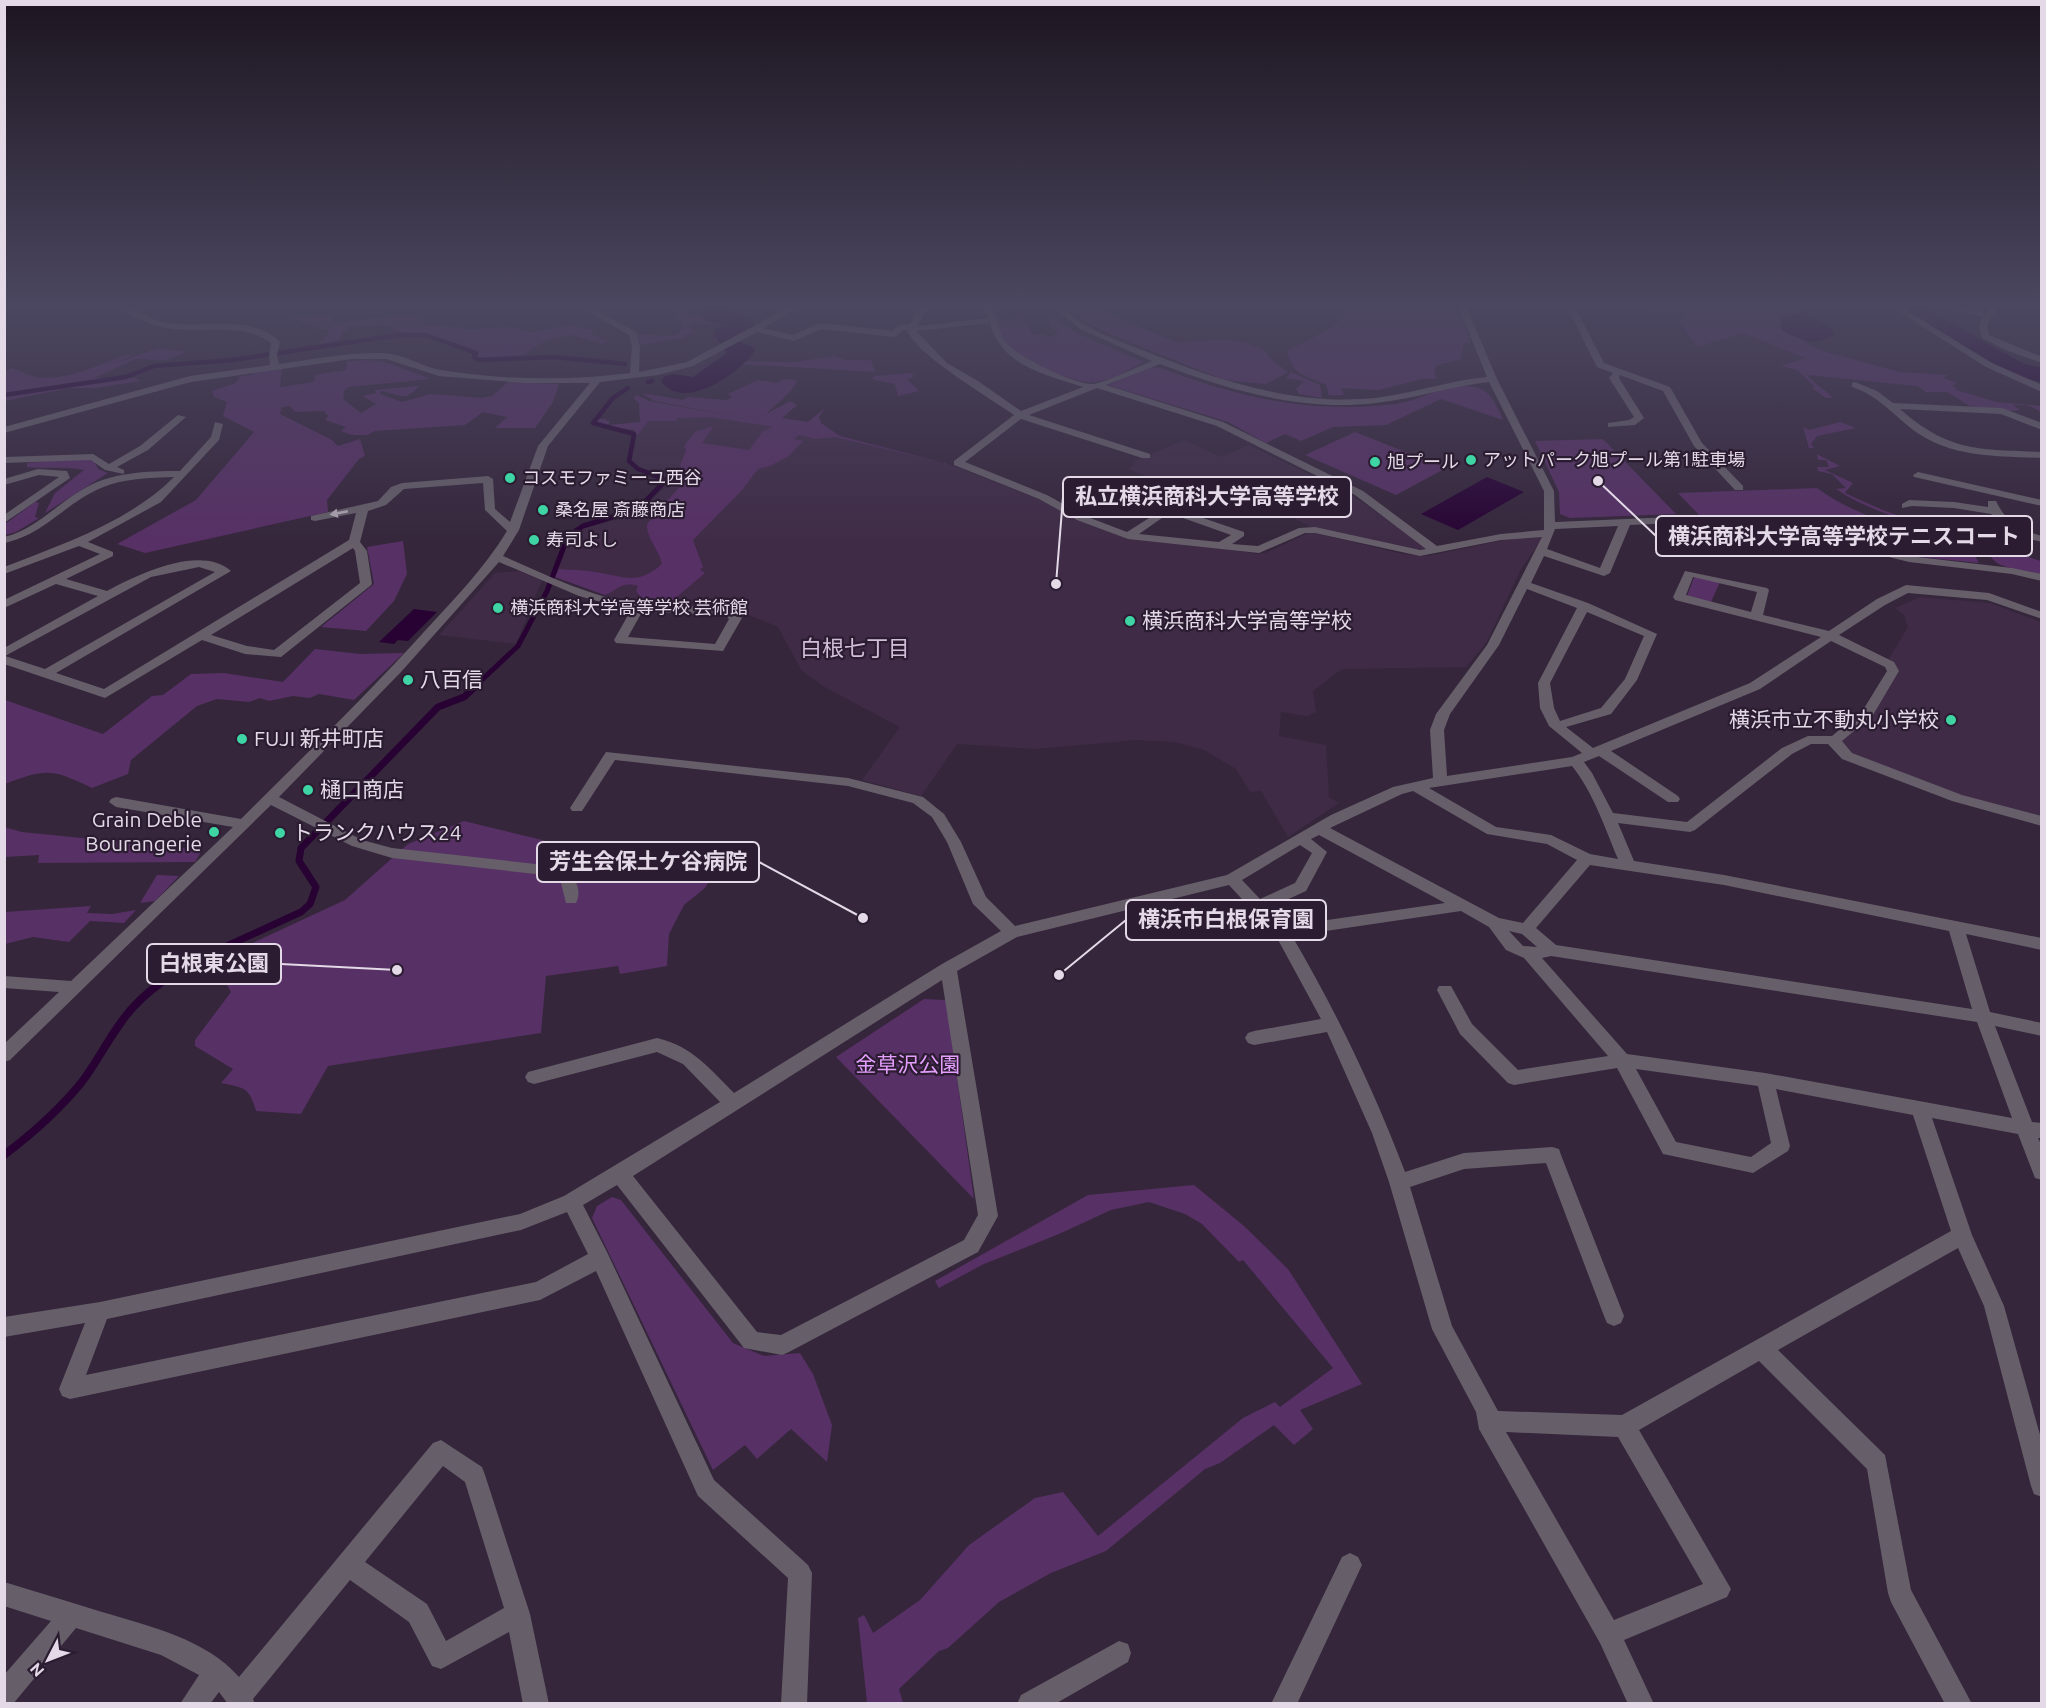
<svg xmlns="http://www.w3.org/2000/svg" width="2046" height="1708" font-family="Ubuntu,'Noto Sans JP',sans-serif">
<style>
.built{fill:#3f2b46}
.green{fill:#573065}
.water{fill:#270233}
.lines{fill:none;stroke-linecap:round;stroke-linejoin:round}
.stream-far3{stroke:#270233;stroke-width:4.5}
.stream-far2{stroke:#270233;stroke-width:5}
.stream-far1{stroke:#270233;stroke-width:7}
.stream{stroke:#270233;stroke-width:8}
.river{fill:#270233;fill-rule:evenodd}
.minor{fill:#665f6a;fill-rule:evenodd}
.oneway{fill:#b1a8b5}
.poi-dot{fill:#3ed4a3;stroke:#2b1c31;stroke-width:2}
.labels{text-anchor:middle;stroke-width:4.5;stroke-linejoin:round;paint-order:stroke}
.far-poi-label{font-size:18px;fill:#e3d9e7;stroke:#2b1c31;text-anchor:start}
.poi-label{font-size:21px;fill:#e3d9e7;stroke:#2b1c31;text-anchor:start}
.park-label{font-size:21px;fill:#e49ffe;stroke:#2b1c31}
.neighbourhood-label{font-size:22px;fill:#d2bed9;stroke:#2b1c31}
.leader{fill:none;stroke:#e3d9e7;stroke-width:2}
.callout-dot{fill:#e3d9e7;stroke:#2b1c31;stroke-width:2}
.callout{fill:#2b1c31;stroke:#e3d9e7;stroke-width:2}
.callout-label{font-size:22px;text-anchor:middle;font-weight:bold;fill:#e3d9e7}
</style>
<rect width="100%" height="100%" fill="#35263b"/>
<path class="built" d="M725,349L740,352L701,382L686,385L670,380L672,378L664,373L698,364Z
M663,405L835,437L948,464L1038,499L1079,519L1128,538L1206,545L1258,554L1268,552L1310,532L1403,554L1428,556L1518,537H1541L1542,540L1522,567L1486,643L1466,667L1342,669L1313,691L1316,712L1307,716L1281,712L1279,736L1326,745L1329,797L1339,803L1288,837L1261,791L1250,792L1236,769L1204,750L1175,742L1136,740L1036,749L957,744L921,796L862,780L900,727L826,688L802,671L778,627L746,614L735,603L616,600L555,577L569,541L575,534L583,528L636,515L669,484L667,476L637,466L631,460L637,436Z
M1184,440L1221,457L1249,445L1350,494L1430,549H1407L1311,527L1268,505L1245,517L1128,469L1136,464L1133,462Z
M519,571L542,580L516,644L439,635L495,573Z
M1920,597L1990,603L2041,622V818L2023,814L1866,765L1842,745L1843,739L1893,674L1888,660L1908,627L1904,615L1895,608Z"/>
<path class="green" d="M677,306H696L688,314L722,320L718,324L692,322L688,327L695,333L685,335L684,338L641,345L636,334L670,336L679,334L683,324L675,317Z
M1067,306H1091L1178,343L1226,339L1247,343L1264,350L1273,361L1288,372L1266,384L1224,380L1114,336L1085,322Z
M1348,306H1457L1471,343H1464L1461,359L1438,365L1434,370L1437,379H1422L1379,390L1341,388L1344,395H1329L1326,385C1304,374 1293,377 1287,351C1303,342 1347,325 1348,306Z
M1667,306H1781L1804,312L1781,317L1806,343L1823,351L1900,372L1948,375L1943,378L1957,383L1952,386L1957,389L1956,390L1997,402L2041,406V412C2032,406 2025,404 2013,405L2020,410L2010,411L1970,406L1947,392H1926L1917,386L1807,375C1815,385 1825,389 1833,398H1826L1812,388L1815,387L1797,370L1781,366L1805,358L1743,333L1697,347L1679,321L1686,317L1683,313L1655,312L1657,316L1649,312L1652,308Z
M1014,312L1020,313L1033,335L1043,334L1047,337L1059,334L1049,325L1050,318H1054L1078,334L1144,362C1130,369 1112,380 1096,382C1074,385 1022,360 1007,344C1001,337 999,327 997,318L1004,322L1017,318Z
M406,315L422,317L423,325L461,327L462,330L509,327L533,332L571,325L596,331L590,334L608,341L603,344L572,335L547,340L523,355L481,358L478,357L479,353L428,334H407L386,325L351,326L349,330L342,332L340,340L318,344L328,334V329H319L290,317L330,316L332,323Z
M158,348L187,352L167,360L136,359L94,378H136L141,381L95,388H69L5,401V372L12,368C21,371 33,378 43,378C73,378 99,365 127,354L132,356L116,363Z
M834,356L846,360H871L875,372L739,364L720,379L716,378L738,361L795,362Z
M369,360L385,362L431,379L348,387L344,391L343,399L361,413L376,404L362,396L377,393L374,390L419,386C404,404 399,393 380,391V394L402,402L431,394L482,398L492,396L508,382L559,384L553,402L535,428H495L507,417L483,412L465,425L375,431L367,435H352L341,431L346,427L325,420L328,416L324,411L295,412L290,406L282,407L280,414L332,440L338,446L360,439L365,456L359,459L327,500L328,512L145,553L117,544L196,500L254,432L223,416L227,402L214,397L212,391L236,383L240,376L252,375L254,371L282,368L280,387L314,382L315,375L346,370L347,361Z
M1148,367L1161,368C1239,398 1311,414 1395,404C1420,401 1449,381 1475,387C1492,391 1496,405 1503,420L1441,399L1386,425L1333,427L1301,441L1285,434L1266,443L1228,422L1108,385Z
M1291,372L1320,385L1322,398L1299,394L1296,389L1304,381L1286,378Z
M912,373L914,377L907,379L919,391L898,396L895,384L871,379L875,376Z
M784,379L798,380L789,393L766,414L790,401L797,405L782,418L808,422L825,408L819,417L821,423L840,436L948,464L835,437L815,439L799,435L794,439L803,441L789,456L770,466L758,469L743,489L693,540L703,567L700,570L705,573L672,601H644L636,591L638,586C623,581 617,590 605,595L555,577L559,569C573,570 587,570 601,573C628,578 639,584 662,564C659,550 646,537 647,524L682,484L683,479L680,465L686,451L684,446L695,432L714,426L702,443L749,450L763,431L773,427L710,417L678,418L676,421H649L637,436L634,430L599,425L595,423L597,419H607L606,421H610L608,425L640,422L639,403L633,398L637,395L649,401L743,418L655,401L641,393L683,400L688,397L727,400L732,397L728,394L758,380L778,383Z
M1840,422L1856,428L1817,436L1811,444L1814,448H1809L1803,427L1809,430Z
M1355,432L1446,468L1396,495L1305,455Z
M1602,439L1606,442L1676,514L1570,518L1560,514L1559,492L1535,441Z
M1817,454L1840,466L1825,470L1853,483L1845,493C1873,506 1899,519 1929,522C1941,523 1950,514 1961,517L1949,532L2041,561V574C2029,571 2013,570 2001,565C1990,560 1986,547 1969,540C1924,524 1876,516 1836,489L1846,488L1832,474L1818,471L1817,467H1829L1826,460H1818Z
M84,458L94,461L98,469L108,473L45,513L55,493L84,470C65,466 44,469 27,467V463Z
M1817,488C1861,520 1916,531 1966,549L1974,554L1979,563L1920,557L1813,531L1700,516L1678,493Z
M35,502L39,503L35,517L39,518L16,532L5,535V524Z
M403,541L407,574L394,601L366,631L321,627L374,584L367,547Z
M1695,575L1720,582L1711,602L1687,596Z
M315,649L360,654L404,653L354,700L319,694L310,698L293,696L269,701L260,698L249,702L217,699L197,706L131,760L128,774L92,788C52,769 47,768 5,784V700L103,734L152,696L163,695L191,674L224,673L283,682Z
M464,821L579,849L728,850L705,888L684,905L669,934L667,966L620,974L618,966L546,976L541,1033L328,1066L301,1114L256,1111C249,1086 244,1088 221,1083L233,1069L195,1046V1040L231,992L227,985L197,976L229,954L345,900L408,844Z
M4,827L22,832L202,850L195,862L38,863L39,855L5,857Z
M157,875L179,876L155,901L140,903Z
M91,906L87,913L112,914L136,910L124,923L90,921L69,942L33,937L5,944V912Z
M924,999L946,1000L974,1199L836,1057Z
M1194,1185L1244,1226L1288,1269L1362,1384L1300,1410L1313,1429L1294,1445L1274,1425L1220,1463L1205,1469L1106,1551L1051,1573L999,1602L948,1648L939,1651L899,1689L903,1703H867L858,1618L864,1615L873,1633L920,1600L969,1545L1035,1498L1063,1492L1098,1536L1243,1418L1275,1402L1280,1407L1333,1368L1243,1260L1239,1262L1202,1224L1185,1214L1149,1202L1111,1210L1059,1234L984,1264L939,1288L935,1281L1088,1195Z
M612,1197L621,1200L733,1343L764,1356L800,1353L813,1374L832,1425L827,1462L791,1429L757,1459L745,1445L713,1470L592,1218L597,1206Z"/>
<path class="water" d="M1804,312L1830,327L1835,334C1814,348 1800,340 1781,330V317Z
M1487,477L1524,492L1458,530L1421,514Z
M414,609L437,612L408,641L398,640L394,644L379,642Z"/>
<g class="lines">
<path class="stream-far3" d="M648,382L652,381
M628,388L613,398L593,423L634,434L629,461L638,469L657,476
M4,395L126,377L154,366L232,360L399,335H426L476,353L474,357L479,360L554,357L625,364"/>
<path class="stream-far2" d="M472,689L518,646L547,591L566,541L574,532L583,526L638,509L666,480L653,475"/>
<path class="stream-far1" d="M205,956L301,912L310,904L316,887L299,861L301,848L438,707L464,697L474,688"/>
<path class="stream" d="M4,1155C32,1134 59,1110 81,1083C96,1064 107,1041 122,1021C143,991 176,971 208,955"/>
<path class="river" d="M705,306H730L725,312L752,318L755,326L752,331L737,337L741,343L752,346L755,351C740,373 683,413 661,381L665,376L673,374L693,377L727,353L713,334L716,329L726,325L705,321L701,311Z
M1896,306H1922L2024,364L2042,368V382L2009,375L1899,311Z"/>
<path class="minor" d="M116,306C136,305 149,321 168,323C203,328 253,314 280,342L277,355L279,364C314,359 349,352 384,353C404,354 422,367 441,370C501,380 570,381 630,373L632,346L629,335L578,306H588L636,332L640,346L639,372L687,362L791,306H801L763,328L793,335L820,323L893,331L898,325L910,324L916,312L924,306H933L923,315L918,326L989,318L982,306H990C999,317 997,331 1006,342C1017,357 1075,385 1092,384C1105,383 1139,366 1152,361L1080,329L1053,306H1061C1084,329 1115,340 1145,351C1214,379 1286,403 1361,399C1404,397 1444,381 1487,377L1458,306H1466L1497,379L1554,491L1555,522L1698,516L1805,530L1909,556L2012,568L2042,574V581L2012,574L1909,562L1805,536L1698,522L1630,525L1610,573L1604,576L1544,556L1531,583L1588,603L1657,634L1637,680L1611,714L1566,727L1593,748L1750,683L1821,637L1675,600L1673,597L1685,571L1767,588L1769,590L1763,615L1829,631L1877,599L1906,585L1989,593L2042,612V619L1987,600L1908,593L1885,605L1839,635L1894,662L1899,671L1873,715L1842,741L1852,753L1962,795L2042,816V826L1952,801L1842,759L1828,744H1811L1792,754L1695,830L1690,832L1618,823L1634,861L1724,875L2042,938V950L1966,934L1990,1012L2042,1023V1036L1995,1026L2032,1122L2042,1123V1138H2038L2042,1146V1180L2035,1178L2018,1134L1932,1118L1972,1235L2004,1306L2042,1442V1497L2034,1494L2031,1486L1984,1306L1958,1248L1778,1350L1885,1455L1911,1590L1972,1704H1945L1891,1602L1888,1593L1867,1469L1759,1361L1639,1430L1731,1589L1727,1597L1624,1640L1654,1704H1628L1600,1643L1479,1429L1476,1412L1432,1329L1389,1182L1372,1133L1327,1032L1254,1045L1248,1043L1245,1038L1248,1033L1254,1031L1321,1019L1276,936L1229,885L1017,937L957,971L998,1216L978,1252L789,1352L782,1355L744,1348L617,1185L583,1205L607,1252L714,1480L808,1565L812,1573L807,1704H781L788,1578L698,1496L596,1271L540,1300L70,1399L62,1396L59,1389L85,1323L4,1337V1317L100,1302L520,1214L564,1196L720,1102L683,1064L657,1052L534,1084L528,1082L525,1077L528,1072L657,1038C692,1046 710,1069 734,1093L942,964L1001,931L973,904L947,842L932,817L913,803L848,786L615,760L582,811H572L570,808L606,752L848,778L923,797L944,814L961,842L986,897L1015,926L1227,875L1331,815L1393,787L1433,778L1430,730L1436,714L1487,645L1542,537L1501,540L1420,556L1315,533H1305L1259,553L1128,539L1077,520L1039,499L954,465V461L1014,415C990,398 915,354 907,330H903L895,337L821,329L794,341L757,332L693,366L658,375L600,382L548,446L519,530L503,556C553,578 603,603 657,606C679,608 728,601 742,618L723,651L616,643L614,640L631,610L579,596L499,562L401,672L279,797L362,840L392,848L563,867C574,875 583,889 576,903H566L561,883L554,876L392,858L352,846L271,805L10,1060L4,1062V1044L59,992L4,988V976L71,981L233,827L116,807L109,802L111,799L116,797L241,819C302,758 365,697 423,633C453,600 484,569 507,531L485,510L483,483L404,489L386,505L368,511L360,542L367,551L372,584L370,586L281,657L245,654L202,640L105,698L4,664V648L98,596L56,584L4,608V600L100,554L79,546L4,574V567C63,544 129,522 174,477C150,478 123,478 101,488C65,503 44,535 4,543V537C34,530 55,506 80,491C109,472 147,471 180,471L211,437L215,422L223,424L219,440L161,502L88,542L113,552V556L66,579L107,591C137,575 200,544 231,571L56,673L104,689L349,540L356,513L315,521L311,520V516L378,501L391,487L402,483L488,476L493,479L495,509L510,522L538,446L590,383H524L439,376L386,359H352L191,382L4,433V427L190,376L270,365L269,355L271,343C242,321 201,334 167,328C150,326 129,315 116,306ZM990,323C1001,366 1046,375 1083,387L1021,411L978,381L947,363L916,331ZM1160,364C1229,390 1302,412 1376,403C1414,399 1451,386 1489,382L1544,491V530L1501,534L1437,546L1363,491L1223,422L1106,385ZM1097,388L1217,426L1355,495L1426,549L1420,550L1315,527L1299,528L1258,546L1232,544L1244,536V532L1168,506L1127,532L1085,516L1047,495L965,462L1021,419L1142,458H1150V454L1029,415ZM1169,513L1231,535L1219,542L1139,534ZM1618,526L1600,568L1547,549L1555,529ZM353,548L355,551L360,583L274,650L247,646L211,635ZM199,567L215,572L45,669L5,656L151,577ZM1693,577L1757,592L1751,612L1686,595ZM1527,589L1577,608L1538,683L1540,708L1549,726L1582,753L1572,757L1447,776L1444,730L1450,714L1499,645ZM642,612L725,615L729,619L715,644L628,637ZM1587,612L1644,636L1625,679L1601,708L1560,721L1554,708L1550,683ZM1831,641L1885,667L1887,671L1863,710L1832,736H1808L1782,748L1687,822L1613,813L1592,773L1584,762L1599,756L1668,802H1678L1680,799L1678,796L1611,751L1760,689ZM1572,766C1593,792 1605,828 1618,859L1590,854L1551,835L1496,827L1429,788ZM1413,791L1487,834L1547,844L1577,860L1523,923L1499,918L1330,828L1402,794ZM1319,835L1445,903L1286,926L1269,908L1306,891L1327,852L1311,839ZM1300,845L1312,853L1295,883L1260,899L1242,880ZM1590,865L1724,885L1949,931L1972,1009L1556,945L1536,928ZM1461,911L1489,927L1506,950L1524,958L1608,1056L1518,1070L1472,1024L1451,986H1439L1437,990L1460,1034L1508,1083L1514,1085L1617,1068L1663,1154L1753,1173L1788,1151L1790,1146L1776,1089L1913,1115L1951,1231L1622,1415L1498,1411L1452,1326L1410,1187L1464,1169L1546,1163L1604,1316L1607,1323L1614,1326L1621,1323L1624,1316L1561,1155L1559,1149L1552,1147L1464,1153L1405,1172C1374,1090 1336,1011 1292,936ZM1509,931L1522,934L1537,947L1523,946ZM1551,956L1977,1022L2012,1118L1765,1073L1627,1054L1542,958ZM942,980L978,1215L964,1240L781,1335L757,1332L633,1176ZM1636,1069L1758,1086L1771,1143L1751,1157L1676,1142ZM567,1212L588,1254L536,1282L86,1375L107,1319L521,1230ZM1506,1432L1618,1437L1703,1584L1614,1620Z
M1890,306H1899L1992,363L2042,385V392L1986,367Z
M1941,306H1955L1986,313L1991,306H1999L1987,324L1989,335L2042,357V363L2008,351L1982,338L1979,324L1983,317Z
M1574,310L1578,313L1604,363L1670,387L1702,443L1743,486V490H1735L1694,446L1663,391L1620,375L1619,378L1644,418L1635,425L1608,427V423L1629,420L1634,417L1609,378L1613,373L1597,367L1570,313Z
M1855,382L1877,391L1893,403L2002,408L2042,423V430L2001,414L1900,409C1950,453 1980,449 2042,452V458C1998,456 1953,458 1916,432C1894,416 1878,395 1852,387V383Z
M178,415L186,417L148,450L117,467L124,470V474L105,470L91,460L4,463V457L93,454L109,464L140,446Z
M38,469L67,471L70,478L4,523V515L59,477L39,475L4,485V479Z
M1918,472L2042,500V506L1914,477L1913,475Z
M1909,500L1954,502L1988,507V501H1996C2006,522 2019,530 2042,536V542L2003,532L2001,530L2005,527L1991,514L1954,508L1912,506L1902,508V504Z
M441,1440L482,1467L485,1475L530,1614L549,1704H523L509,1632L441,1669L432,1666L409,1622L350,1580L253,1699L255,1704H228L219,1692L210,1704H180L199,1675L161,1655L76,1628L13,1704H4V1675L51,1621L4,1606V1582C37,1592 70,1602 102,1612C149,1626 206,1639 239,1677L433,1443ZM443,1466L465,1482L504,1608L446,1641L427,1604L365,1562Z
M1350,1553L1358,1557L1362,1565L1297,1704H1271L1342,1557Z
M1119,1641L1128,1644L1131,1653L1128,1662L1055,1704H1017L1021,1695Z"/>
</g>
<defs><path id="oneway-solid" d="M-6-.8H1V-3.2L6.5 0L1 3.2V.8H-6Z" transform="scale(1.5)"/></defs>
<use class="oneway" href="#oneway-solid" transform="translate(339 513) rotate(169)"/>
<linearGradient id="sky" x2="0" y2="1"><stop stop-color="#1d1520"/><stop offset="0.56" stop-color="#4b4760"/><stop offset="1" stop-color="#4b4760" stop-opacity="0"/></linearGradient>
<rect width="2046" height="545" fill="url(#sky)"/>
<g class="poi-dot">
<circle cx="1471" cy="460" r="6"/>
<circle cx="1375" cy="462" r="6"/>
<circle cx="510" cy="478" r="6"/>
<circle cx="543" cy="510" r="6"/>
<circle cx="534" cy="540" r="6"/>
<circle cx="498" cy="608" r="6"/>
<circle cx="1130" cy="621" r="6"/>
<circle cx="408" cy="680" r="6"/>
<circle cx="1951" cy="720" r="6"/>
<circle cx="242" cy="739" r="6"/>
<circle cx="308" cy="790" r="6"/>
<circle cx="214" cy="832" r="6"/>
<circle cx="280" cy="833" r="6"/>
</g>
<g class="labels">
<g class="far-poi-label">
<text x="1483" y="466">アットパーク旭プール第1駐車場</text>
<text x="1387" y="468">旭プール</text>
<text x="522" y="484">コスモファミーユ西谷</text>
<text x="555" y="516">桑名屋 斎藤商店</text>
<text x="546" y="546">寿司よし</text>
<text x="510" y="614">横浜商科大学高等学校 芸術館</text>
</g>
<g class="poi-label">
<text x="1142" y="628">横浜商科大学高等学校</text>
<text x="420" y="687">八百信</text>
<text x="1939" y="727" text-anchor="end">横浜市立不動丸小学校</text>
<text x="254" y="746">FUJI 新井町店</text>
<text x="320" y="797">樋口商店</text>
<text x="202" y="827" text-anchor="end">Grain Deble<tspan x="202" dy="24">Bourangerie</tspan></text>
<text x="292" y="840">トランクハウス24</text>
</g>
<g class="park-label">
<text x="908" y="1072">金草沢公園</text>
</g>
<g class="neighbourhood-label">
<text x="855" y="656">白根七丁目</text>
</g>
</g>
<path class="leader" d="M1056 584L1063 497M1598 481L1656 536M863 918L759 862M1059 975L1126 920M397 970L281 964"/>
<g class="callout-dot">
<circle cx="1056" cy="584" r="6"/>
<circle cx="1598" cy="481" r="6"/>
<circle cx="863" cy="918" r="6"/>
<circle cx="1059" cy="975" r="6"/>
<circle cx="397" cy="970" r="6"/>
</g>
<g class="callout">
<rect x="1063" y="477" width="288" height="40" rx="6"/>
<rect x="1656" y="516" width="376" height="40" rx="6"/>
<rect x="537" y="842" width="222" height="40" rx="6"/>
<rect x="1126" y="900" width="200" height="40" rx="6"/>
<rect x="147" y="944" width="134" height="40" rx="6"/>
</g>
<g class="callout-label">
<text x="1207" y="504">私立横浜商科大学高等学校</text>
<text x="1844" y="544">横浜商科大学高等学校テニスコート</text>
<text x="648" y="869">芳生会保土ケ谷病院</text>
<text x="1226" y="927">横浜市白根保育園</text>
<text x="214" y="971">白根東公園</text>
</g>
<rect width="2046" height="1708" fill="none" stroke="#e3d9e7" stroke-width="12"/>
<g transform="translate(48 1660) rotate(228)" stroke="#2b1c31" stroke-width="4.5" paint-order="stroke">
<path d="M0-4.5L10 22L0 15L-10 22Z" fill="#e3d9e7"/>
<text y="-9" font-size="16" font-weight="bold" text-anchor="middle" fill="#e3d9e7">N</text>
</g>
</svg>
